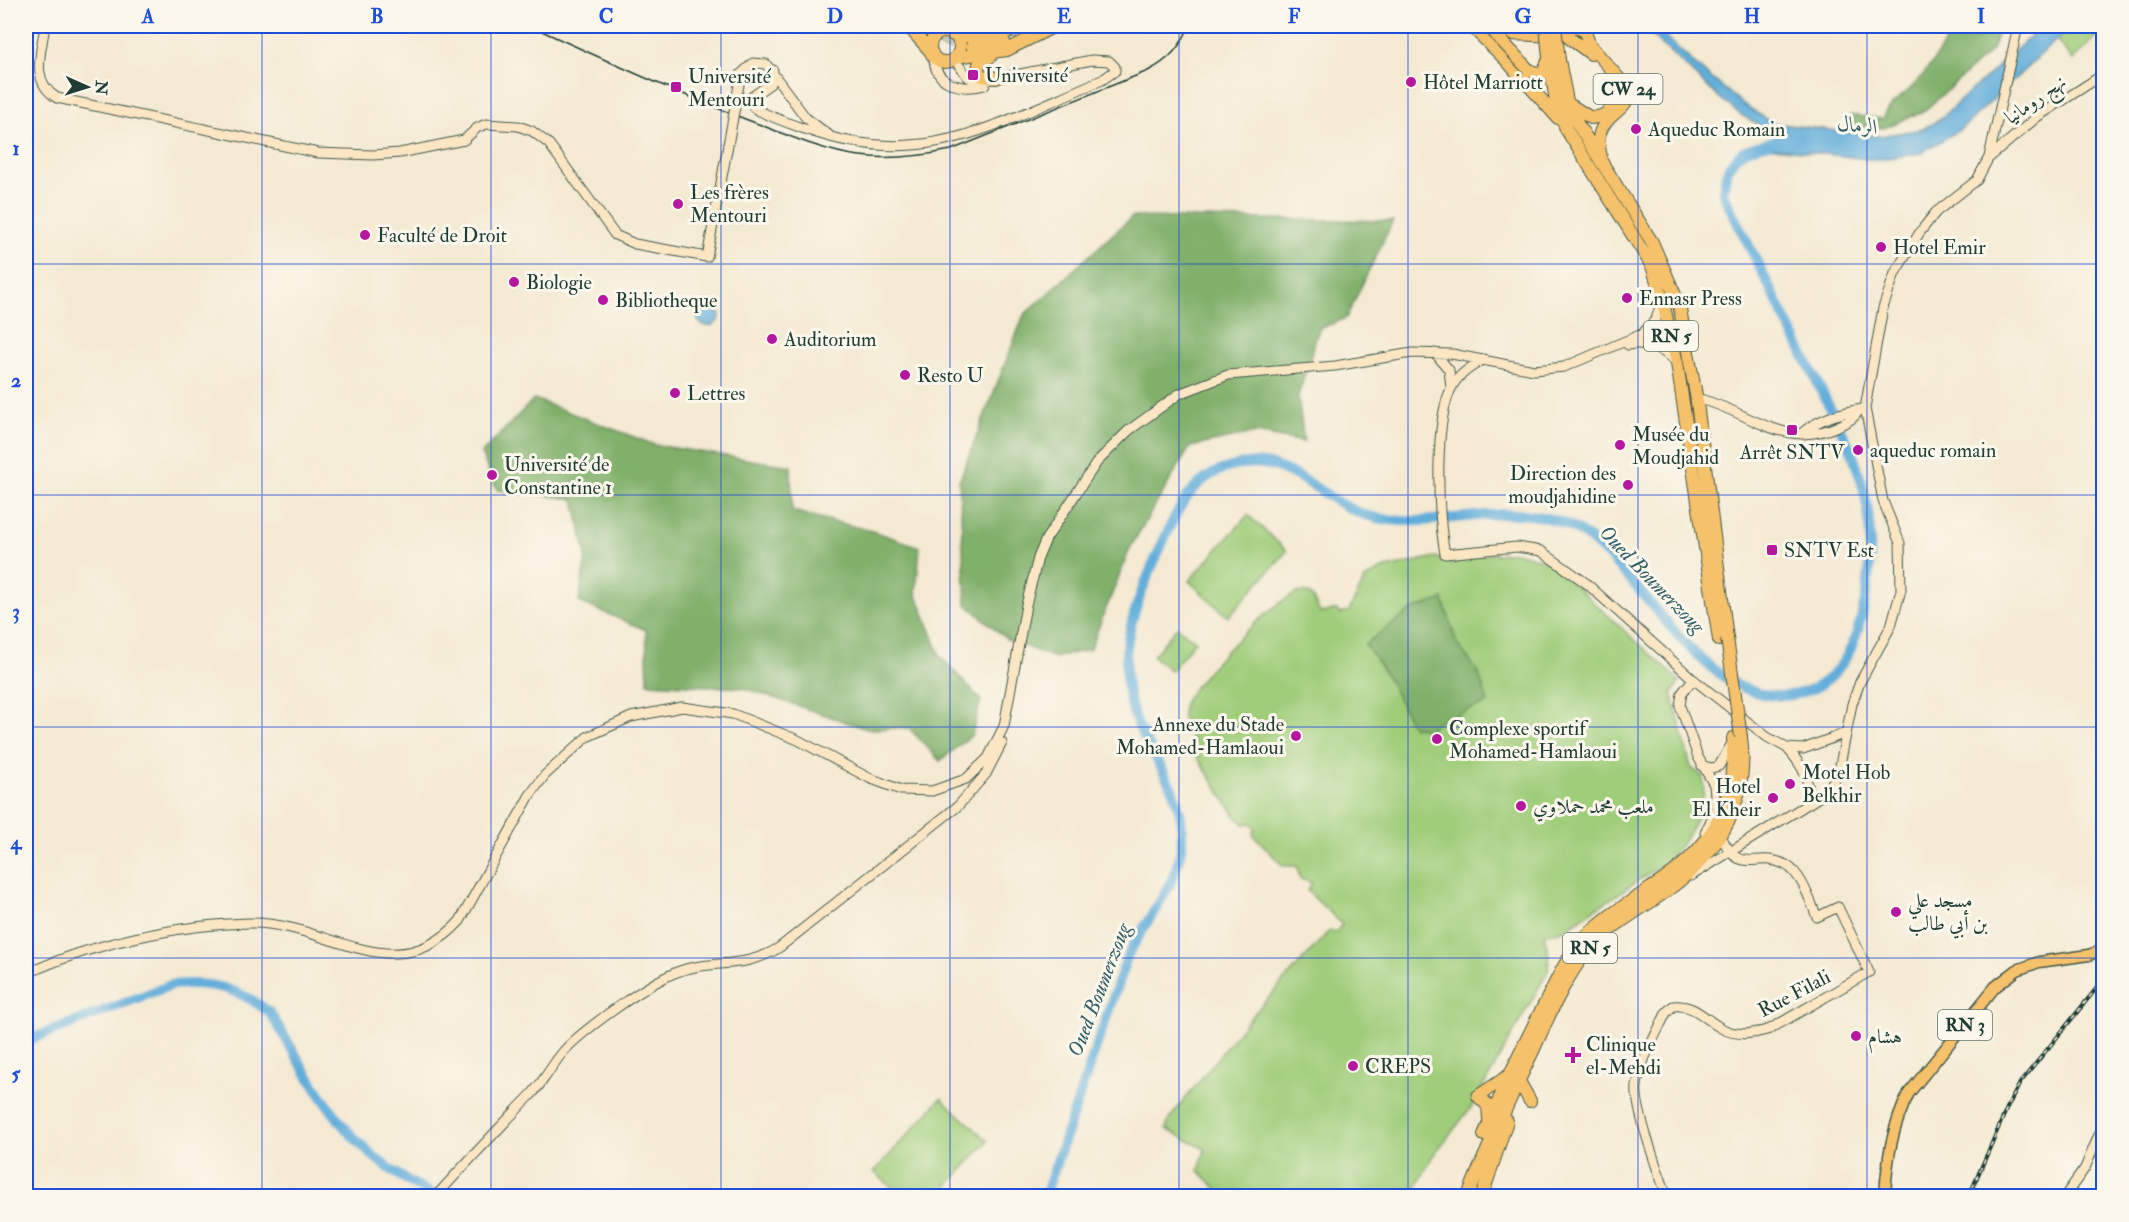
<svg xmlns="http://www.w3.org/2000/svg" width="2129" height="1222" font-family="'IM FELL Double Pica',Amiri,serif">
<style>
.green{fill:#a0cd7a;stroke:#608557;stroke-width:1.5}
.forest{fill:#80b06a;stroke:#50764f;stroke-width:1.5}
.water{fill:#62adda;stroke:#407587;stroke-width:1.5}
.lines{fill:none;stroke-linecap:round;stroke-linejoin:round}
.river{stroke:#62adda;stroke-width:10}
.highway-tunnel{stroke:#c9c7b2;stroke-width:12;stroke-dasharray:12 6;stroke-linecap:butt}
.secondary-casing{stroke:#3f574c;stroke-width:11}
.primary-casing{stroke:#3f574c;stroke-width:13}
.highway-casing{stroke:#3f574c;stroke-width:14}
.secondary{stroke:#fbe6c4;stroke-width:9}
.primary{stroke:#f5c16b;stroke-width:10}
.highway{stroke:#f5c16b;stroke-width:12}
.tram{stroke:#1f3d34;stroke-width:1.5}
.rail-casing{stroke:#1f3d34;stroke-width:4}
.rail{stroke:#fbf7ec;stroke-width:1.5;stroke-dasharray:4.5;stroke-linecap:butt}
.secondary-bridge-casing{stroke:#3f574c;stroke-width:11;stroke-linecap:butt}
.highway-bridge-casing{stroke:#3f574c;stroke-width:14;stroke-linecap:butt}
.secondary-bridge{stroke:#fbe6c4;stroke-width:9}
.highway-bridge{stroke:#f5c16b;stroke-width:12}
.grid{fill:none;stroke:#1d4ed8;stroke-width:1.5;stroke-opacity:0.55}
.poi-dot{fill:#b5179e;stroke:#fbf7ec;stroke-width:2}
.labels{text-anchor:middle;stroke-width:6;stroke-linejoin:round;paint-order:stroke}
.shield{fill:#fbf7ec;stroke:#61756b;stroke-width:1.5}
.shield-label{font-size:18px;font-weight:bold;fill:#1f3d34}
.poi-label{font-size:20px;fill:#1f3d34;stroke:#fbf7ec;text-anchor:start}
.street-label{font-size:20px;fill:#1f3d34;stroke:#fbf7ec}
.water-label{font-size:21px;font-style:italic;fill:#335f66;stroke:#fbf7ec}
.neatline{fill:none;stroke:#1d4ed8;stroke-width:2}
.grid-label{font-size:20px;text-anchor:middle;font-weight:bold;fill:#1d4ed8}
</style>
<rect width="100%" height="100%" fill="#fbf7ec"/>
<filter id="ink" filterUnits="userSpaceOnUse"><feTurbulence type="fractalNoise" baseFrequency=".0167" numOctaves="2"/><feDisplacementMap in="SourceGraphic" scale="12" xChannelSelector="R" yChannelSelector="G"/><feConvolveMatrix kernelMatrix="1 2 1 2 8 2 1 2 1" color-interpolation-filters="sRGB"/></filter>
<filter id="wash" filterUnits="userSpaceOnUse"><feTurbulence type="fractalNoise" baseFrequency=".008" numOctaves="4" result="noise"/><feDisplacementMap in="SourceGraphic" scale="24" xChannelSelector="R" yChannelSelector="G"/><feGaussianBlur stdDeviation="1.35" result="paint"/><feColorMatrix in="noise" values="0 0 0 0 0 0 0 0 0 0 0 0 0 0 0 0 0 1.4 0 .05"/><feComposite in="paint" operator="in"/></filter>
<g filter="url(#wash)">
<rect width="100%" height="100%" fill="#f4e9d1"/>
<path class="green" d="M2045,26H2103V31L2073,60Z
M1248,515L1287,551L1228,617L1189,581Z
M1516,552L1549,562L1680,681L1672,693L1691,768L1702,775C1710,806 1686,842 1665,863L1565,929L1544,935L1549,956L1548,971L1473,1105L1432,1157L1412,1196H1291L1286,1192L1281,1196H1224L1199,1171L1205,1149L1166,1129L1169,1119L1242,1027L1330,930L1336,933L1342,924L1307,891L1312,883L1300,879L1297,866H1283L1253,834L1255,829L1251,823L1245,824L1236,817L1197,757L1199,748C1189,736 1179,724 1183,707C1187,686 1283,588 1304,592C1314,594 1316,605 1320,613L1337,610L1340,614L1349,611L1365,579L1382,569L1436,557L1453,564L1464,557Z
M1177,627L1195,641L1171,671L1153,656Z
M941,1098L988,1141L938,1196H902L874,1172Z"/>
<path class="forest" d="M1952,26H2000L1992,50L1924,111L1884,128L1846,126L1850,115L1883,119C1891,100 1901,99 1914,85C1929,69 1945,46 1952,26Z
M1132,217L1393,221L1346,318L1319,329L1298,396L1304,442L1256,433L1190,447L1131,546L1090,649L1055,658L1008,640L966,604L959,481L1024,315Z
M534,399L655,445L791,466L792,511L872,531L920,547L916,593L941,657L981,700L972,735L940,761L909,728L867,729L744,688L648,683L646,630L579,602L586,556L574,499L497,490L481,454Z
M1443,599L1457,644L1478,671L1488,703L1434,723L1430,730L1412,726L1388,678L1365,644L1412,610Z"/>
<path class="water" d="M1642,26H1654L1699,68L1743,104L1772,123L1880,136L1923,129L1940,119L2042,26H2071L1963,128L1921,153L1875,160L1767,147V140L1773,139L1774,134L1741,115L1717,96Z
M696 314a12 12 0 1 1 24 0a12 12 0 1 1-24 0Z"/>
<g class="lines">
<path class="river" d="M26,1041L171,985C210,981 240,988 270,1013C320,1093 346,1155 437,1196
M1045,1196L1127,957C1148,915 1184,880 1182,830C1180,785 1149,755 1134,715C1113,656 1135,604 1159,551C1170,526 1180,500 1201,482C1210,474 1222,469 1234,466C1289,451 1321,502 1369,516C1437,535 1516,491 1580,532C1646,575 1706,714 1797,694C1822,689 1840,671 1851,648C1870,604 1875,542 1865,495C1862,480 1856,466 1852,452L1723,194C1726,153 1744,147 1781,141"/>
</g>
</g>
<g filter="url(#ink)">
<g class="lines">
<path class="highway-tunnel" d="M926,27L950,41L972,46"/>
<g class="secondary-casing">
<path id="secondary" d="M45,26C41,53 30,81 57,98L318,153L373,155L400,153L464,140L477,128L486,124L518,126L532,131L549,144L615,235L635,244L707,257L728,145
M934,57C934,85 963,91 985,85
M773,70L770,84L750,98V103L754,108C770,117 788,123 805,129C923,172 995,124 1102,80L1115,71V67L1109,61L1092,60L978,82L968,77L954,59
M741,74L753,63L766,64L806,118L829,135
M1990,157L2037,117L2104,74
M1628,345C1648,341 1662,349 1677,363
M1435,353L1449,370L1451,388
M1484,359C1473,366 1460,373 1453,385C1433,419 1438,515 1445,554L1517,547L1541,551L1586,583L1693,679L1767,737L1787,748L1803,749L1846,733
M1696,398C1749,410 1782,451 1838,426C1847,422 1854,419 1859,410
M1801,434C1817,419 1843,412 1863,409
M1693,679L1682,693L1680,706L1698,757L1714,785L1716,809L1705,833
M1787,748C1803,766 1810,779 1809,804
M1702,766L1712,768L1719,766L1731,745
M1691,876L1824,794L1838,775L1852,704L1860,682L1891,626L1901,590L1900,543L1883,501L1865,408L1883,308L1895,273L1920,232L1936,212L1977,180L1989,157L2018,26
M26,974C90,944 180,924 251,923C328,922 395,993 460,921L530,795L545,775L587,737L631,717L682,707L733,714L798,740L869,778L901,790L932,791L966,779L988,758L1004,726L1026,605L1038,558L1046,539L1097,462L1128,431L1179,394L1228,375L1335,366L1412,353L1452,354L1534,370L1564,367L1642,334L1656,319L1662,300
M436,1196C467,1162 498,1129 530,1096C543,1083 551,1066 563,1052C582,1030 644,987 670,975C707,957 742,972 780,947L958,806L986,774L1002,743
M1667,1196C1659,1175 1634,1106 1637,1086C1640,1061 1656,1035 1666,1013L1673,1006C1712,1003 1710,1048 1770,1029L1869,972L1838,907L1817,917C1810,901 1802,874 1786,865C1756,849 1739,879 1721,835
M2065,1196L2085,1168L2104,1123"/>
</g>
<g class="primary-casing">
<path id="primary" d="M1885,1196C1887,1159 1892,1127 1909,1093L1995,987L2017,970L2039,962L2089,955L2104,949"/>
</g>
<g class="highway-casing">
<path id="highway" d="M908,26L932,53
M924,26L926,27
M1471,26L1505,59L1558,118
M1568,26V37L1591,54
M1573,26L1585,31L1589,44L1629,90C1629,117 1589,113 1601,157
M1486,30L1509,34L1555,36
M930 47a15 15 0 1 1 30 0a15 15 0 1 1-30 0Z
M953,35L989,38L1025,26
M972,46L1004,42
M991,56L979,64L978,71L982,76L997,78
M956,57L1007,50L1055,26
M1549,58L1556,101L1566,129L1652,266L1662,298L1677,363L1719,640
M1559,60L1567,101L1575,120L1652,242L1679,304L1696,395L1727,638
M1528,69L1535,73L1543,72L1549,59
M1572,106L1591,118L1602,116L1610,110
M1520,1083L1530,1101
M1489,1119L1488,1106L1478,1096L1508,1076
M1484,1135C1502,1091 1521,1049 1543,1007C1554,986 1564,962 1579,944C1599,920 1626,905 1651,888C1710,851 1736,808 1733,738
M1468,1196C1487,1147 1510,1099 1533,1051C1547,1020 1561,987 1581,959C1601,932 1628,917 1655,899C1714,860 1750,810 1741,737
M1482,1196L1507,1121"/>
</g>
<use href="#secondary" class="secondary"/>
<use href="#primary" class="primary"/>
<use href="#highway" class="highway"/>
<path class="tram" d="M531,26C607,61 683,96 761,125C789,136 817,148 847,154C882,161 917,157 951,150L1148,71C1169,60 1181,47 1189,26"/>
<g class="rail-casing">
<path id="rail" d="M1969,1196L2007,1108L2020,1083L2104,979"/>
</g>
<use href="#rail" class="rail"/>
<g class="secondary-bridge-casing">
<path id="secondary-bridge" d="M728,145L741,74"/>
</g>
<g class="highway-bridge-casing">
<path id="highway-bridge" d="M1488,26L1528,69
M1546,26L1549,58
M1555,26L1559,60
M1727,638L1741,737"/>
</g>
<use href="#secondary-bridge" class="secondary-bridge"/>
<use href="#highway-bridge" class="highway-bridge"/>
</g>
</g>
<path class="grid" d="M262,26V1196M491,26V1196M721,26V1196M950,26V1196M1179,26V1196M1408,26V1196M1638,26V1196M1867,26V1196M26,264H2104M26,495H2104M26,727H2104M26,958H2104"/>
<g class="poi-dot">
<rect x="967" y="69" width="12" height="12" rx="3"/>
<circle cx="1411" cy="82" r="6"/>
<rect x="670" y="81" width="12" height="12" rx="3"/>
<circle cx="1636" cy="129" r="6"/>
<circle cx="678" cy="204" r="6"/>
<circle cx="365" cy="235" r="6"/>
<circle cx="1881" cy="247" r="6"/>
<circle cx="514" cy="282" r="6"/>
<circle cx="1627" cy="298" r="6"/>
<circle cx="603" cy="300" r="6"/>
<circle cx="772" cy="339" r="6"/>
<circle cx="905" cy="375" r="6"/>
<circle cx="675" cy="393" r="6"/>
<rect x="1786" y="424" width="12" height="12" rx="3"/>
<circle cx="1620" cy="445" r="6"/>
<circle cx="1858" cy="450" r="6"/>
<circle cx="492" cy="475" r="6"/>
<circle cx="1628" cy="485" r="6"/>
<rect x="1766" y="544" width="12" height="12" rx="3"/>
<circle cx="1296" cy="736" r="6"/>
<circle cx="1437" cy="739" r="6"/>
<circle cx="1790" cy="784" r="6"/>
<circle cx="1773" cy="798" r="6"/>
<circle cx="1521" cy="806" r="6"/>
<circle cx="1896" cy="912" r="6"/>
<circle cx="1856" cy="1036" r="6"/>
<path d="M1570 1046h6v6h6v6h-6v6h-6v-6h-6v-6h6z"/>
<circle cx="1353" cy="1066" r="6"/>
</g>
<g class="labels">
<g class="shield">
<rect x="1593.5" y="74" width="69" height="30" rx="4.5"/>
<rect x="1644" y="321" width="54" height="30" rx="4.5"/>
<rect x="1563" y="933" width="54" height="30" rx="4.5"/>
<rect x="1938" y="1010" width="54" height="30" rx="4.5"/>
</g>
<g class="shield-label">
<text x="1628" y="95">CW 24</text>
<text x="1671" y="342">RN 5</text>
<text x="1590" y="954">RN 5</text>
<text x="1965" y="1031">RN 3</text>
</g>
<g class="poi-label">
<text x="985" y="82">Université</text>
<text x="688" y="83">Université<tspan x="688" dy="23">Mentouri</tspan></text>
<text x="1423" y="89">Hôtel Marriott</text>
<text x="1648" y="136">Aqueduc Romain</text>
<text x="690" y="199">Les frères<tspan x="690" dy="23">Mentouri</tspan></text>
<text x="377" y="242">Faculté de Droit</text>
<text x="1893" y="254">Hotel Emir</text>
<text x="526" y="289">Biologie</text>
<text x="1639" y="305">Ennasr Press</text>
<text x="615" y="307">Bibliotheque</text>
<text x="784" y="346">Auditorium</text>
<text x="917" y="382">Resto U</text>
<text x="687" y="400">Lettres</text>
<text x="1632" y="441">Musée du<tspan x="1632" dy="23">Moudjahid</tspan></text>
<text x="1870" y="457">aqueduc romain</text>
<text x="1792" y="459" text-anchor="middle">Arrêt SNTV</text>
<text x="504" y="471">Université de<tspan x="504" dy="23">Constantine 1</tspan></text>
<text x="1616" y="480" text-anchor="end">Direction des<tspan x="1616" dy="23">moudjahidine</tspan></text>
<text x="1784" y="557">SNTV Est</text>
<text x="1284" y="731" text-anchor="end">Annexe du Stade<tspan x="1284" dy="23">Mohamed-Hamlaoui</tspan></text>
<text x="1449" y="735">Complexe sportif<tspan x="1449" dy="23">Mohamed-Hamlaoui</tspan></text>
<text x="1802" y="779">Motel Hob<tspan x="1802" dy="23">Belkhir</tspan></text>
<text x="1761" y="793" text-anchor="end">Hotel<tspan x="1761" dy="23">El Kheir</tspan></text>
<text x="1533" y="813">ملعب محمد حملاوي</text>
<text x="1908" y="907">مسجد علي<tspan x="1908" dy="23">بن أبي طالب</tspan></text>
<text x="1868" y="1043">هشام</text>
<text x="1586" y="1051">Clinique<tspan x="1586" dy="23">el-Mehdi</tspan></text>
<text x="1365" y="1073">CREPS</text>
</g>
<g class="street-label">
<text transform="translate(2035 99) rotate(-35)" y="7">نهج رومانيا</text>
<text transform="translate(1794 993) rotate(-28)" y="7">Rue Filali</text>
</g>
<g class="water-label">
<text transform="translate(1858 125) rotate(6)" y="7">الرمال</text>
<text transform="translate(1652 579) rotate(46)" y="7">Oued Boumerzoug</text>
<text transform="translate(1099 990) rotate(-69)" y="7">Oued Boumerzoug</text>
</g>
</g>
<rect width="2129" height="1222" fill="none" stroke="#fbf7ec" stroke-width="66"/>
<g transform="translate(87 87) rotate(93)" stroke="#fbf7ec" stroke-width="4.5" paint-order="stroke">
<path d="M0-4.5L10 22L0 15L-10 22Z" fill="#1f3d34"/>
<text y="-9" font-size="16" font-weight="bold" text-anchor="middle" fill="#1f3d34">N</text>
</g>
<rect x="33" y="33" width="2063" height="1156" class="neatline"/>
<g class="grid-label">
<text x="148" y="23">A</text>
<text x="377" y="23">B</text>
<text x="606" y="23">C</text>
<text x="835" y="23">D</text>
<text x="1064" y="23">E</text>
<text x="1294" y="23">F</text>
<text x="1523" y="23">G</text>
<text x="1752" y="23">H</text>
<text x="1981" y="23">I</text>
<text x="16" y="155">1</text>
<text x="16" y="387">2</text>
<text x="16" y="618">3</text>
<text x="16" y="849">4</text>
<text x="16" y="1080">5</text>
</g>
</svg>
